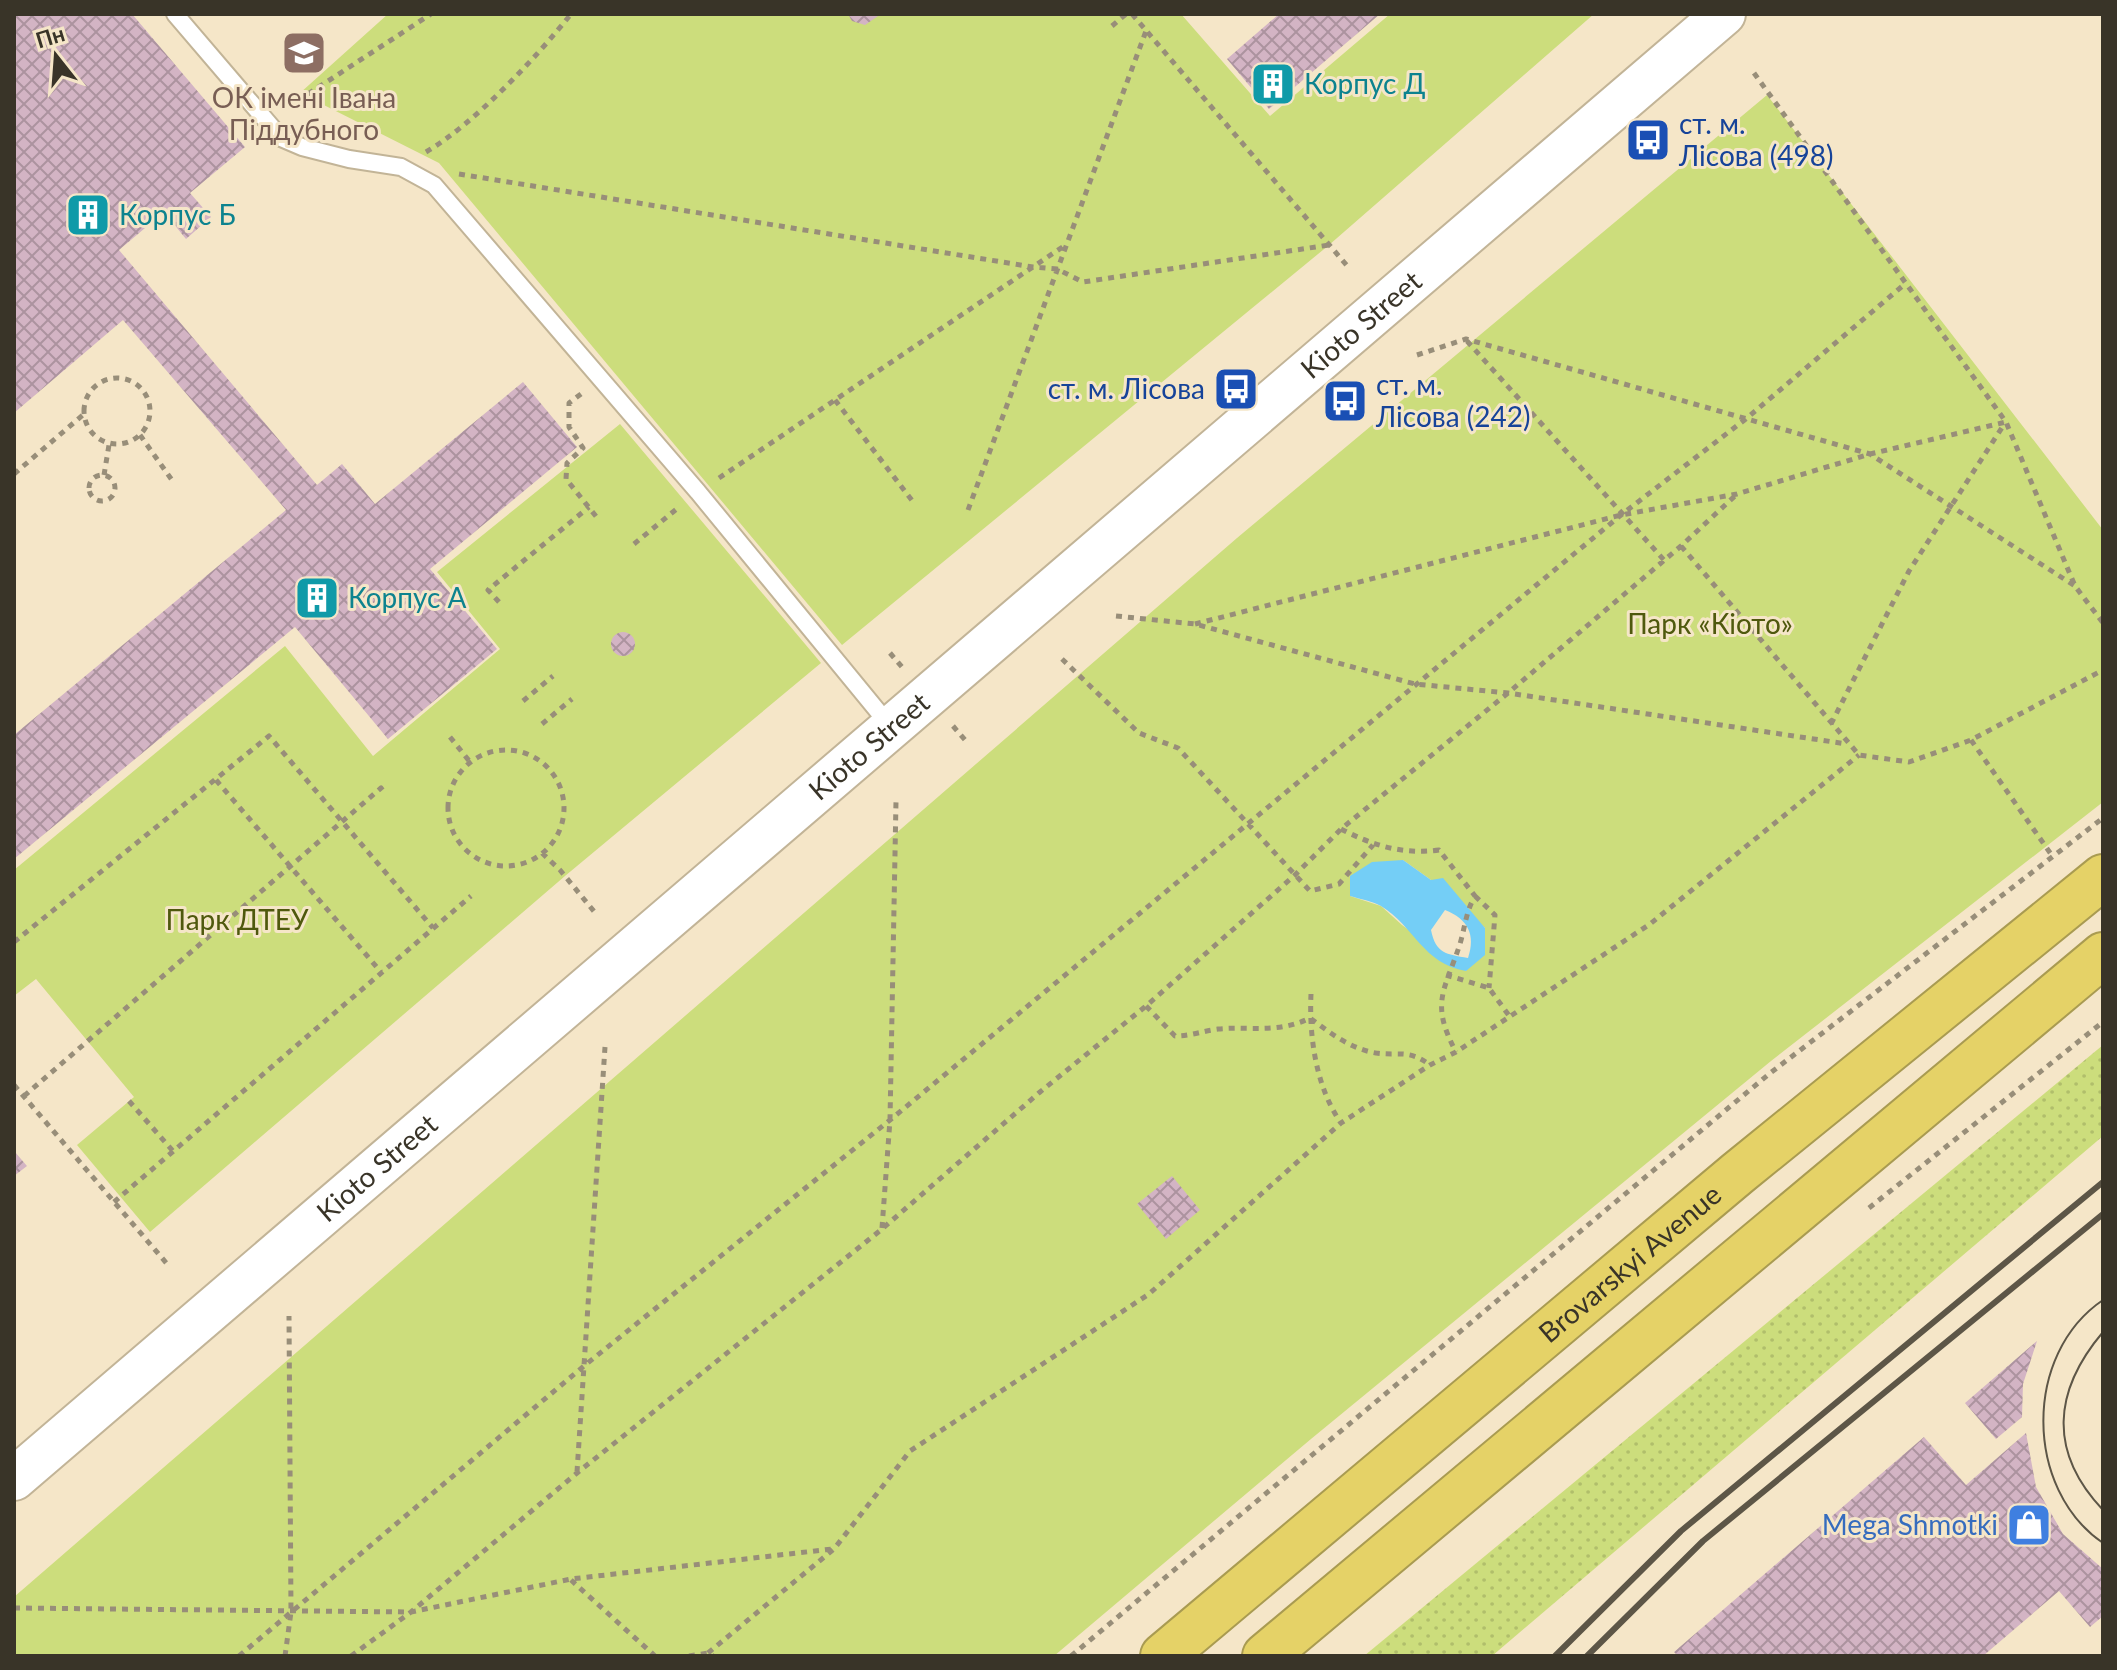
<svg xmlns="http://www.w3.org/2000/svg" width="2117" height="1670" font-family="Lato,sans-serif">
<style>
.grass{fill:url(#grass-dots)}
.park{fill:#ccdd7c;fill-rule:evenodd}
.water{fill:#74cef6;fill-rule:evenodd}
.building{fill:url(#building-cross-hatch)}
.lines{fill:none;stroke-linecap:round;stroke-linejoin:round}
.lane-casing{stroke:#c2b497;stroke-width:20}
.secondary-casing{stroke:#c2b497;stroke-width:46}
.highway-casing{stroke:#a99b51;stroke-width:48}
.path{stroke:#988e79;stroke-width:5;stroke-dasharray:6 6;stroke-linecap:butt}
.lane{stroke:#fff;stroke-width:16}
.secondary{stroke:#fff;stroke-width:42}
.highway{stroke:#e5d267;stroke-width:44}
.tram{stroke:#5d5647;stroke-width:2}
.rail{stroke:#5d5647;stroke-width:6}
.labels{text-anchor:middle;stroke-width:6;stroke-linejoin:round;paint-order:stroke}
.culture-label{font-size:28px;fill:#0d838f;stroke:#f5e6c8;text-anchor:start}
.education-label{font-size:28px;fill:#785e54;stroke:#f5e6c8}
.transit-label{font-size:28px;fill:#164399;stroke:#f5e6c8;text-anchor:start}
.street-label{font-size:28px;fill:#393428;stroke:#f5e6c8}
.park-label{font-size:28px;fill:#4f590d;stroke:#f5e6c8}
.shop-label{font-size:28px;fill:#366cbe;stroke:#f5e6c8;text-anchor:end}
</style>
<defs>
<pattern id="grass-dots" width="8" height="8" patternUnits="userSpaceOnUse" patternTransform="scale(2)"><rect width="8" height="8" fill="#ccdd7c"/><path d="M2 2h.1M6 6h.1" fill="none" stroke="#b0be6b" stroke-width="1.8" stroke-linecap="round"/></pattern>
<pattern id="building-cross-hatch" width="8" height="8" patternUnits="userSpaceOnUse" patternTransform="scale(2)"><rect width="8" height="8" fill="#d3b4c4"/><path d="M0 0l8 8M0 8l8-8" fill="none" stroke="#ac939f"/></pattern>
</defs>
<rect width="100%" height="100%" fill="#f5e6c8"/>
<path class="grass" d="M2103,1045V1136L1492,1656H1364Z"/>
<path class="park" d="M388,14H1181L1270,116L1390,14H1594L1329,245L842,645L439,163L300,93Z
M1767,95L2103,530V802L1771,1061L1311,1439L1054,1656H14V1597L1237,538ZM1403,860L1431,880L1485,928L1466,971L1402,925L1381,906L1350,896Z
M620,424L821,663L565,876L150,1232L77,1145L134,1097L36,979L14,996V870L285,646L373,756L500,649L437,572Z"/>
<path class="water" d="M1403,860L1431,880L1443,878L1485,928V955L1466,971C1423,964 1414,926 1381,906C1372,901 1360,899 1350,896V876L1372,862ZM1445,910C1468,919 1476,935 1468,958C1446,954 1436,954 1431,930Z"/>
<path class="building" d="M14,14H132L245,147L190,193L211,217L186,239L164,212L119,250L317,485L342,464L375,504L523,382L577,447L430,569L497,649L388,739L295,627L14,859V735L286,510L123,320L14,413Z
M848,14H881L865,25L852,21Z
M1279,14H1380L1269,109L1227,59Z
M611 644a12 12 0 1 1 24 0a12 12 0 1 1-24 0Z
M14,1151L27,1166L14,1176Z
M1172,1176L1200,1210L1166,1239L1137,1204Z
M2037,1341L2023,1384L2022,1417L1996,1439L1965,1403Z
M2026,1433L2036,1487L2063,1534L2103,1569V1616L2090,1627L2059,1591L1983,1656H1678L1674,1652L1924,1437L1966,1485Z"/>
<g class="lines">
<g class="lane-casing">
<path id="lane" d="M175,14L281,138L302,147L349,159L401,167L434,185L698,492L890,726"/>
</g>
<g class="secondary-casing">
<g id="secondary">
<path id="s1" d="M14,1479L1724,14"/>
</g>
</g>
<g class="highway-casing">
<g id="highway">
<path id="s2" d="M1163,1656L1738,1173L2103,877"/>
<path d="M1265,1656L2103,955"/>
</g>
</g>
<path class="path" d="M1132,14L1349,268
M1112,26L1126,14
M1754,73L2006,422L2075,586L2103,623
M288,107L431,14
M426,152C474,124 536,58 571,14
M459,174L1033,267L1057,269L1083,282L1329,245
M1467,341L1664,560
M1417,355L1466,339L1870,454L2075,586
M84 411a33 33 0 1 1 66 0a33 33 0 1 1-66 0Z
M581,394L569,403V427L583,448L567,463L566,479L599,520
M835,400L914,503
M140,435L174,483
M14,474L84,414
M104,475L109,445
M89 488a13 13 0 1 1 26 0a13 13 0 1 1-26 0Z
M719,478L1067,244
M968,510L1146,31
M634,544L679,507
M1681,546L1859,755L1909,762L1971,740L2103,670
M499,602L488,590L589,507
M1116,616L1195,624L1415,684L1508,693L1847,744
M1195,624L1621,515L1737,494L1870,454L2006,422
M890,653L902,667
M1062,659L1139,733L1178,748L1310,891L1339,884L1373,845
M523,701L553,676
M542,724L572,699
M1831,724L1909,571L2005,423
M953,726L966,741
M450,737L470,762
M1971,740L2053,857
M448 808a58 58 0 1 1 116 0a58 58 0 1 1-116 0Z
M216,780L381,972
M1341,829C1372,845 1402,855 1439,850L1475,896C1466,911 1465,927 1460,944C1444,992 1430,1003 1456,1052
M542,853L560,870L597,915
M1475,896L1495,915L1489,988
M14,942L269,736L433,928
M1446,975L1489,988L1510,1017
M1311,994C1309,1037 1316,1087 1341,1123
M1146,1006L1175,1036C1190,1036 1203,1031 1218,1029C1252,1026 1277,1034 1310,1018C1330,1033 1351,1049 1376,1053C1399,1056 1409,1049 1430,1065
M14,1085L168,1265
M24,1096L381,788L384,792
M129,1101L173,1151
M114,1202L471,896
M1869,1208L2103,1022
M882,1228L890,1120L896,801
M577,1472L605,1047
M571,1580L655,1656
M14,1608L411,1612L571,1579L832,1549
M708,1653L834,1549L910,1451L1149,1294L1341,1123L1430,1065L1456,1052L1650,924L1859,755
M239,1656L584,1366L890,1120L1621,515L1747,418L1906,283
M285,1656L291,1612L289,1316
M351,1656L411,1612L577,1473L882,1229L1040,1092L1146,1006L1295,875L1341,829L1508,693L1681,546L1737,494
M689,1656L708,1653L713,1656
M1071,1656L1769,1074L2103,818"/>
<use href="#lane" class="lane"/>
<use href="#secondary" class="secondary"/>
<use href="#highway" class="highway"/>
<path class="tram" d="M2103,1300C2023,1354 2024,1489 2103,1543
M2103,1332C2053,1391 2048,1452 2103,1510"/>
<path class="rail" d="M1555,1656L1681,1531L2103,1182
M1587,1656L1703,1541L2103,1214"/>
</g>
<defs>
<g id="university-square" transform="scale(2.3)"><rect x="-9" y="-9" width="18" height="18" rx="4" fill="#8d6e63" stroke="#f5e6c8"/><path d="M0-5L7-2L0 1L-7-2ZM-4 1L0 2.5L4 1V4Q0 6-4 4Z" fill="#fff"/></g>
<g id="building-square" transform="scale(2.3)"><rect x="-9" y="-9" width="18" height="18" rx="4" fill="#0f9aa8" stroke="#f5e6c8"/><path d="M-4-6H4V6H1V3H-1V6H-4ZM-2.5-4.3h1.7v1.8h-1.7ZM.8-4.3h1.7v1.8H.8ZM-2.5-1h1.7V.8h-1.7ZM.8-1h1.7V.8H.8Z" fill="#fff"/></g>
<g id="bus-square" transform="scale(2.3)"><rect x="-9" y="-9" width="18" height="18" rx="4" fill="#1a4fb4" stroke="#f5e6c8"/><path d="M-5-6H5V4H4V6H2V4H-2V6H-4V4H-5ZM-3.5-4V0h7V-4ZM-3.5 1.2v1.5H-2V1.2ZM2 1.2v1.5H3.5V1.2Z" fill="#fff"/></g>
<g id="shop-square" transform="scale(2.3)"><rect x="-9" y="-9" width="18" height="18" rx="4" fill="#3f7fe0" stroke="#f5e6c8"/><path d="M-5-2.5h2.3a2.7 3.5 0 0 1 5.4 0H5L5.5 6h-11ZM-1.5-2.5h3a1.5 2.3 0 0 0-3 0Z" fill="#fff"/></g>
</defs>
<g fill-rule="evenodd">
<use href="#university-square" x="304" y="53"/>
<use href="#building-square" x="1273" y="84"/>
<use href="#bus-square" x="1648" y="140"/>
<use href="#building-square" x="88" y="215"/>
<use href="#bus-square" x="1236" y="389"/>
<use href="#bus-square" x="1345" y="401"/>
<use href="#building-square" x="317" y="598"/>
<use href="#shop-square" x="2029" y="1525"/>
</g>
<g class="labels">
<g class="culture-label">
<text x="1304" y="94">Корпус Д</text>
<text x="119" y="225">Корпус Б</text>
<text x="348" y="608">Корпус А</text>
</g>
<g class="education-label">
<text x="304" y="108">ОК імені Івана<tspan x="304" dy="32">Піддубного</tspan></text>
</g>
<g class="transit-label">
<text x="1679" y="134">ст. м.<tspan x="1679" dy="32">Лісова (498)</tspan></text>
<text x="1376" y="395">ст. м.<tspan x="1376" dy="32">Лісова (242)</tspan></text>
<text x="1205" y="399" text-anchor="end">ст. м. Лісова</text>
</g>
<g class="street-label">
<text dy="10" stroke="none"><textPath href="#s1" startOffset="1774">Kioto Street</textPath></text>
<text dy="10" stroke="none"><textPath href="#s1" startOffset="1126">Kioto Street</textPath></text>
<text dy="10" stroke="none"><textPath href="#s1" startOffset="478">Kioto Street</textPath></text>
<text dy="10" stroke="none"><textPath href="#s2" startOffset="610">Brovarskyi Avenue</textPath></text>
</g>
<g class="park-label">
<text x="1710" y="634">Парк «Кіото»</text>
<text x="237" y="930">Парк ДТЕУ</text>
</g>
<g class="shop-label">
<text x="1998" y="1535">Mega Shmotki</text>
</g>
</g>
<rect width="2117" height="1670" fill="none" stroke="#393428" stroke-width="32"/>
<g transform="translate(56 56) rotate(343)" stroke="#f5e6c8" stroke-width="6" paint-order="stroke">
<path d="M0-6L14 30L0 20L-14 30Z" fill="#393428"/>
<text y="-12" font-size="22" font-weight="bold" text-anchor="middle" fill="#393428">Пн</text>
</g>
</svg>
